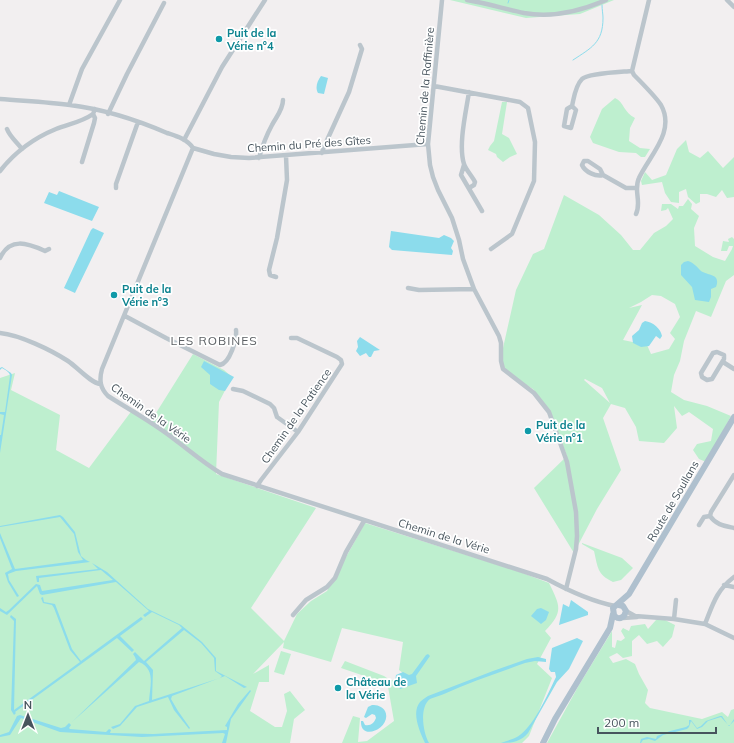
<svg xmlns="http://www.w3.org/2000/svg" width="734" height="743" font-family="Mulish,sans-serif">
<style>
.green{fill:#beefcf;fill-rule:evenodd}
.water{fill:#8cdcec;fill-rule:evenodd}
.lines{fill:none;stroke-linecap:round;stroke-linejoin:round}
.stream{stroke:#8cdcec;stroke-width:1}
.minor{stroke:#bbc5cc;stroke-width:4.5}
.major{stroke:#afc0ce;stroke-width:6}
.culture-dot{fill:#0f9aa8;stroke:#fff;stroke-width:1.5}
.labels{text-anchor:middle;stroke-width:3.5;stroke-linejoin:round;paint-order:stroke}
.culture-label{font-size:11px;font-weight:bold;fill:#0d838f;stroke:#fff;text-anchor:start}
.street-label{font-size:11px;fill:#47545d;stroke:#fff}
.neighbourhood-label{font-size:12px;letter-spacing:1px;fill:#5c6064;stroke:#fff}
</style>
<rect width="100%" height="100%" fill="#f2eff0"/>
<path class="green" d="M450,0H614L580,14L526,18Z
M615,98C624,102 624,113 635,118L630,128L629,141L640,148L650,149L645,157H641L636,153L619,152L593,143L590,137L602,109Z
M502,102H507L502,134L509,138L517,154L510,157L503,162L497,157L496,154L488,150L490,146L494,141Z
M686,140L689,152L700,158L708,151L723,168L734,157V197L727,198L722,190L716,197L707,194H700V202L696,204L688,197L686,189L679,192V203L671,202L665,193L662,182L642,185L641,181L645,172L652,180L666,175L677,149Z
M564,195L599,215L621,235L633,250H640L654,233L666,226L673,219L668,208L666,210L661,211L662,204H671L678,209L679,206H683L688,199L692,204L691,209L699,216L694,228L695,246L713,257L725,261L732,249L733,246H729L727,251H721L723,241L729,242L728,239L732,237L734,239V275L726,281L711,317L696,311L684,341L680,361L674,375L671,392L684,400L707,406L731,416L706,462L699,459L693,450L697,444L711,441L713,429L689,412L682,416L674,406L677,428L664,443L639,441L636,427L625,408L611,404L603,418L621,470L597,509L574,553L534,488L567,456L551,413L533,389L511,376L503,366V348L516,290L533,254L544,249ZM652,295L661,296L675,304L680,317L670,333L675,339L669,349L651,354L647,345L623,340L642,305L629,308L641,302ZM585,379L602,388L610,403L584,380Z
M193,354L224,370L232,377L219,402L216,474L316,508L251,608L284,641L297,614L311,601L327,591L365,523L520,572L549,583C560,606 564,611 545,631L551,638L537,664L552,678L529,736L522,743H342L353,716L360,718L358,742L367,741L394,721L387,681L408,677L399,670L403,642L342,628L331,662L283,648L284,642L253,674L269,665V682H259L250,711L275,727H282L287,711L284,694L290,691L305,710L294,719L290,743H0V378L15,373L11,390L60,415L56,450L89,468L133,409L151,421Z
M582,543L622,558L633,568L621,580L613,582C597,574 598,568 594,551L582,544Z
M656,620H665L675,625L672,637L663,647L657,641L647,644L639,635L632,641V656L623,658L617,653L609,657L613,663L626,659L635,664L639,674L648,690L645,703L650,708L702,719L722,712L728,717L731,710L734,709V743H547L579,685L612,631V647L615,648L617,640L621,641L625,638L621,631L623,628L629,631L631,626L645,624L648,629Z
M281,651L291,654L284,675L274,672Z
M345,661L384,676L387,678L385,683L341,668Z"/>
<path class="water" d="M321,76L328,78L324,94L318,93C315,88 317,81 321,76Z
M59,191L99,207L92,221L44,203L49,192L57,195Z
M93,228L104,233L75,293L64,288L91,230Z
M391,231L439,238L444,235L451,238L454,241L451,248L453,251L452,255L392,250L389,247Z
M688,261C694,263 697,267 701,271C708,276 721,273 716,287L711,289V297L709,302L695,300L692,287L681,275V265L684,262Z
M645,321C653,322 661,329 662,336L660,339L656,336L649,346L641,347L633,343L632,336L639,330L642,323Z
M360,337L380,350L374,351L371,357H369L366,353L360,356L356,351L358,347L357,341Z
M204,361L234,377L225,391L219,390L210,384V375L201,367Z
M2,367L11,373L12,375L0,453V435H1L4,415L0,414V412H5L10,376C10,372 5,370 2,368L0,370V368Z
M60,515L63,517L75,532L81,556L86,560L90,562L16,571L8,574L9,580L19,596L17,597L8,582L5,573L12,569L0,538V533L15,569L83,560L78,552L74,534L60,517L0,527V526Z
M92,563L107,572L148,609L181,625L202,642L216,658V671L247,687L244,688L225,676L172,696L171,699L178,711L190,728L189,729L174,710L168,697L137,707L120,726L113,729L111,727L120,724L135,706L149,701C150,686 156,669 139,662L72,722L136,660L135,657L133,654L135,652L144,661L182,628L179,625L152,612L145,617L143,615L149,611L116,582L42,595L40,594L37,586L8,614L7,615L0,611V608L6,612L9,610L36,584L40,585L42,591L113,580L101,570L39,578V582H37L36,576L98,569ZM184,630L201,643L214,658L215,671L222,676L220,678L152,700L153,670L146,662Z
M43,597L44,602L55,604L72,649L81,661L141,617L143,619L120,636L134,650L132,652L117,638L15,712L16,713L14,715L11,710L14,621L10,617L11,615L16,619L14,710L80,662L70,650L54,608L52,605L43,603L41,598Z
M571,600L588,612V615L559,625L563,604L569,607Z
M541,608L549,612L546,620L541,624L531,616L537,609Z
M577,638L583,641L569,669L557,682L528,733C520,742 512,743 501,743C505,741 511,740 515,738C533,730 548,693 556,677L555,672H551L549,669L552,648Z
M428,654L430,656L416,676L417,683L400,689L395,681L396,675L403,672L409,675L412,674L426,655Z
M538,657L546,659V662L535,661L525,663C498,673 470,682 444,694C440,696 434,697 430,699C419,707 423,733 429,743H425C420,732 411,713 420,702C422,700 425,698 428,696L493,671L527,659Z
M250,690L251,691L231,719L226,743H222L225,734L223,733L142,737L60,732L21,718L10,735L0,737V735L9,732L17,716L20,715L61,728L65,727L69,723L71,725L69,728L70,729L106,732L109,729L111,730L110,733L153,734L227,730V727L225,726L238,704Z
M372,705C377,705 382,706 385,711C393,727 360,743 361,721H363L365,725C371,726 374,723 376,718L375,715L372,714L366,718L364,717L368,707Z
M734,714V721L729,726L721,717L708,721L702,727L697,729L691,721L689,727L687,729L663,735L655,741L649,739L643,740L641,743H640L641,739L647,737L656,739L657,736L670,731L686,727L689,725V720H691L697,728L701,726L706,721L720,716H722L728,725H730L734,719Z"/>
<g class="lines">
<path class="stream" d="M508,3L509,0
M573,60C591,48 603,43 603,18C603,14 602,10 602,5"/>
<path class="minor" d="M442,0L428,144L430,165L433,177L438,190L452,218L459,240L463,259L474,289L499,336L501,343V361L503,369L534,393L549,412L567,462L576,512L577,536L576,549L566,589
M467,0C486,3 505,9 524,13C552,18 581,11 606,0
M727,0L734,7
M434,86L520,102L528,108L535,142L534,181L512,234L491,249
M0,99C23,101 47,102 70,105C102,109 137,120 167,133C176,136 187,139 193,148L102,369C99,380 100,388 108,396C130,410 154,423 174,439C190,451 205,464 222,474L547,579C569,591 590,601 615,606
M69,105L82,69L120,0
M572,106L576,110L571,128L564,126L567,109L572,106C574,98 575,86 582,79C589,73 622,72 632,71
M108,114L127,74L164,3
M7,129C10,137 17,142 22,149
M184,140L222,67L265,0
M193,148L214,154L231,157L249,158L428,144
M322,153L323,149L349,92L362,49L360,45
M259,158C262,147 266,136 272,125C276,117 283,110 283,100
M82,162L94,123L95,118L93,114
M464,165L461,175L482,211
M0,171C15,152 34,138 56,129C69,124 82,122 93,114L95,109
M603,175C596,177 585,172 582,165L584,161H588L600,169L603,175L626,188H636
M116,188V184L138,122
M469,188L474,185L475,182C472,176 466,170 464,164C458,145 466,112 469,92
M636,214C642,202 633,190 639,178C649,156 676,132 661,105C655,96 642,83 634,75L632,71L649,0
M0,258C10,237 27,243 45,251L49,249
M276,277L270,275L269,270L277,238L287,180L286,156
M408,288L419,290L474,289
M125,316L166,338L220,365C230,363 237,339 236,330
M0,333C20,335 51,350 68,361C77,367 91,383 100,384
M717,352L724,355V359L712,379L707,380L702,377L701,373L713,353Z
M723,362L734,369
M233,389L243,391L270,404L274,408L277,417L298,432
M734,475L711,512L710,516C716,525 725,526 734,528
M257,486L261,480L298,432L342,364L341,360L337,357L297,338H291
M699,525L704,517L710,516
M724,585L734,587
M626,611L635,616L674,619L705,624L734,638
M293,615L306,600L327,587L335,578L346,552L364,521
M623,618L637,617
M674,619L676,600
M705,624C713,604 716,591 734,577"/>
<path class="major" d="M619,605L623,606L626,611L624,616C620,619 617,619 614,615L613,608L629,594L734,417
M543,743L555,719L610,628L613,614"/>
</g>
<g class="culture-dot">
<circle cx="219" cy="39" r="4"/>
<circle cx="114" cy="295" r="4"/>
<circle cx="528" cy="431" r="4"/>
<circle cx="338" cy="688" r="4"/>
</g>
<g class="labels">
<g class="culture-label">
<text x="227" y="37">Puit de la<tspan x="227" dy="13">Vérie n°4</tspan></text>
<text x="122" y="293">Puit de la<tspan x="122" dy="13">Vérie n°3</tspan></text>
<text x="536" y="429">Puit de la<tspan x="536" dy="13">Vérie n°1</tspan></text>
<text x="346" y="686">Château de<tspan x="346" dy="13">la Vérie</tspan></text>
</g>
<g class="street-label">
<text transform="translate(425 86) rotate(-85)" y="4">Chemin de la Raffinière</text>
<text transform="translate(309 144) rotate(-4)" y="4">Chemin du Pré des Gîtes</text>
<text transform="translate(151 413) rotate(35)" y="4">Chemin de la Vérie</text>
<text transform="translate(296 416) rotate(-55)" y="4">Chemin de la Patience</text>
<text transform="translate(673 501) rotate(-60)" y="4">Route de Soullans</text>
<text transform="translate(444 536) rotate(17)" y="4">Chemin de la Vérie</text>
</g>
<g class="neighbourhood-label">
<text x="214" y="345">LES ROBINES</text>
</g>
</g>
<g transform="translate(28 715)" stroke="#ffffff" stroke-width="3" paint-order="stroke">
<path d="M0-3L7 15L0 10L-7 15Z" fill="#47545d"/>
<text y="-6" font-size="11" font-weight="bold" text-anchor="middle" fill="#47545d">N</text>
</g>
<path d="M598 727v6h118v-6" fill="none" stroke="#47545d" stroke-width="2"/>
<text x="604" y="727" font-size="12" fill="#47545d" stroke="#ffffff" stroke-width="3" paint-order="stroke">200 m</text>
</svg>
